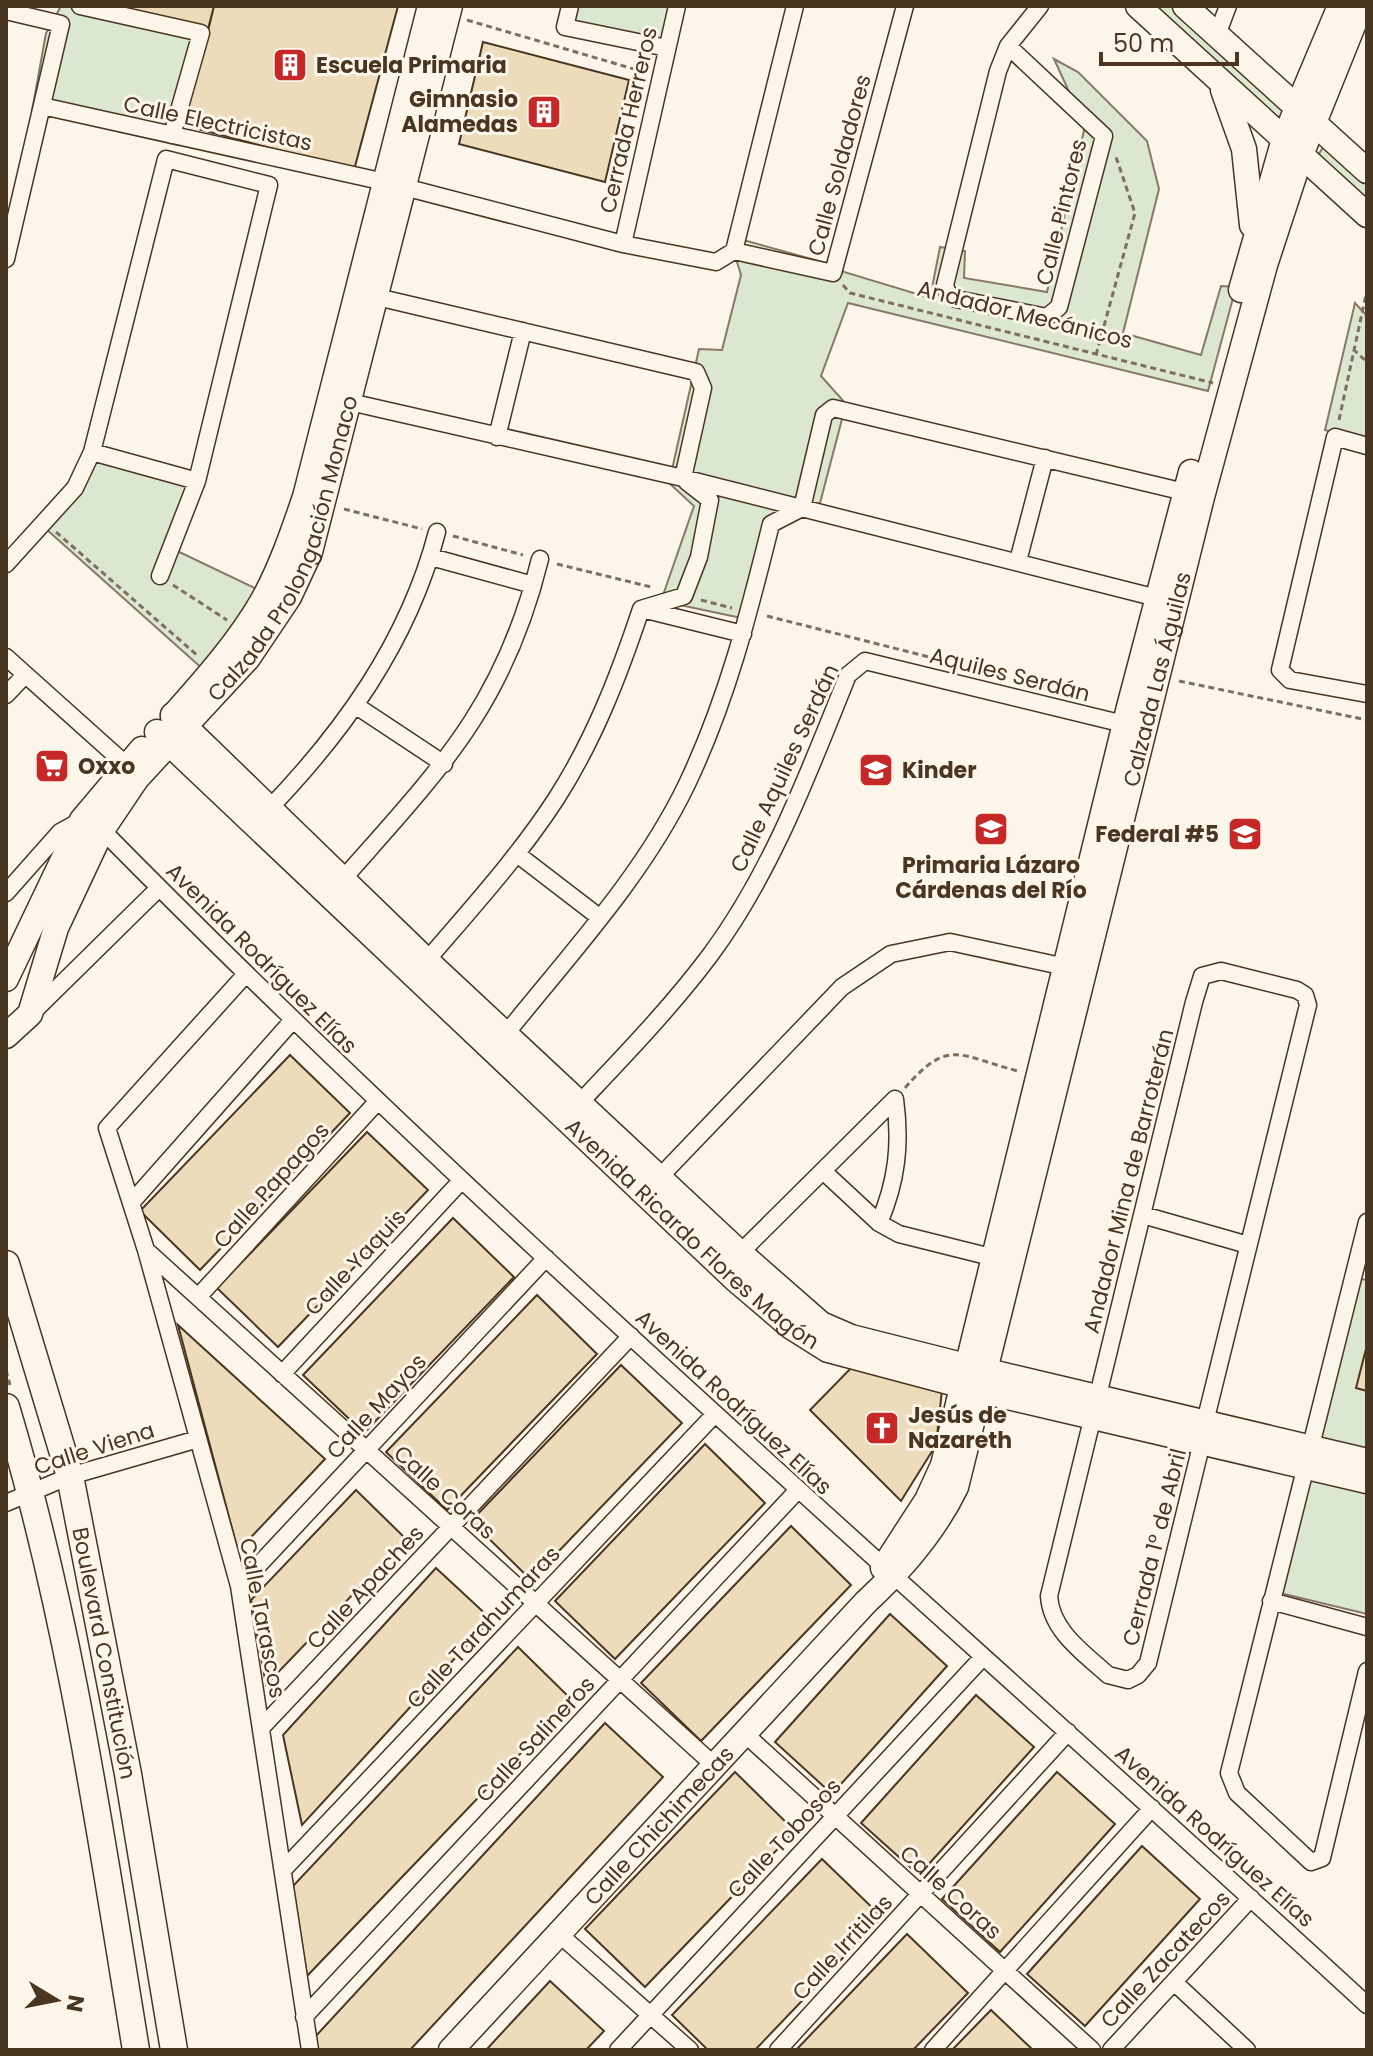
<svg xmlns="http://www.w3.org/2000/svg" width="1373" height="2056" font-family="Poppins,sans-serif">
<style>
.green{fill:#dce7d0;stroke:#887966;stroke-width:2}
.building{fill:#ecdcbc;stroke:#4a3520;stroke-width:2}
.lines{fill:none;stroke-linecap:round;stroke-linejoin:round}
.street-casing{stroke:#4a3520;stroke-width:19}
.secondary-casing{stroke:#4a3520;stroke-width:27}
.primary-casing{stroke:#4a3520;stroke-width:29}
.path{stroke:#7f6f5c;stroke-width:3;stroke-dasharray:6 4;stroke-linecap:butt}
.street{stroke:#fbf6e9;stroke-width:16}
.secondary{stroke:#fbf6e9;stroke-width:24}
.primary{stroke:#fbf6e9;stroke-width:26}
.labels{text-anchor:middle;stroke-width:6;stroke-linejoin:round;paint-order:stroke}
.poi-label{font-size:22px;font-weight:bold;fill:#4a3520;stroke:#fbf6e9;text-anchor:start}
.street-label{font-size:22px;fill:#4a3520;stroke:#fbf6e9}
</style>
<rect width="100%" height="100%" fill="#fbf6e9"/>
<path class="green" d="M61,6H156L215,20L178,145L32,111L46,33Z
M574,6H672L665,43L569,26Z
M1145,6H1181L1292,108L1282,131Z
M1054,59L1078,72L1147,141L1159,189L1123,333L1201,355L1221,286L1236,287L1208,391L848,303L821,376L846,404L820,503L773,529L751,620L661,601L694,506L669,483L699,349L722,350L741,275L729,236L840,267L844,272L930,298L940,247L965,251L964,278L1047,292L1085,126Z
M1327,141L1367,178V209L1315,160Z
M1355,303L1367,316V441L1325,430Z
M96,447L207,475L175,550L261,591L205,671L45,528Z
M1361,1279L1367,1280V1454L1319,1442Z
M1307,1477L1367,1491V1614L1280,1593Z"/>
<path class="building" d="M117,6H214L208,31Z
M214,6H398L354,170L183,125Z
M483,42L629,80L605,182L459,144Z
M290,1055L350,1113L200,1270L140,1211Z
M367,1132L428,1190L278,1347L217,1288Z
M453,1218L514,1277L364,1433L303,1375Z
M537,1295L597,1354L447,1510L386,1452Z
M178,1325L325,1459L238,1551Z
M1367,1345V1391L1356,1388Z
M621,1365L682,1423L531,1580L471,1521Z
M852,1367L942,1390L936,1445L901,1501L810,1410Z
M705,1444L765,1503L615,1659L555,1601Z
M356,1490L406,1539L266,1685L251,1600Z
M791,1526L851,1585L701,1741L641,1683Z
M436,1568L491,1619L302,1825L283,1735Z
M890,1614L947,1666L832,1794L775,1742Z
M518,1647L572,1700L307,1976L293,1886Z
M976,1695L1034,1747L919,1875L861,1823Z
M605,1723L663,1777L410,2050H316L314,2038Z
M735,1772L795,1831L645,1987L585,1929Z
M1057,1772L1115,1824L1000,1952L942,1899Z
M1142,1846L1200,1899L1085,2026L1027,1974Z
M822,1859L882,1917L755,2050H708L672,2015Z
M907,1934L968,1993L913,2050H796Z
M550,1981L604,2031L586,2050H486Z
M991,2010L1033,2050H952Z"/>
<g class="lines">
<g class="street-casing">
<path id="street" d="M80,6L201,33L172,135
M570,6L565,27L667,48
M6,11L61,24
M1217,35L1228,6
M1008,46L1104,136L1059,307L1047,317L956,299L947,292L945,285L998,71L1008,46L1040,6
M42,106L385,182L623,244L716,262L734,251
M623,244L677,6
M734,251L833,273L905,6
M734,251L795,6
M6,259L61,24
M377,297L696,372L703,388L683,478
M341,400L683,478L1157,598
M497,437L523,331
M1367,446L1335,437L1280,670L1290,680L1367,694
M92,452L197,481
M802,508L824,415L833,408L1193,494
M431,557L533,585
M1018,561L1045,458
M6,564L75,488L92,452L166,159L269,185L197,481L160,576
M641,609L684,596L699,557L710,500L687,482
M642,609L743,634
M6,657L132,770
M6,695L25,675
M358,707L444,764
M263,815C342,734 408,643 437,532
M517,854L599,917
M343,879C439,770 504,706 540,559
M6,893L60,832L82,820L102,830C506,1240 944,1615 1367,2005
M422,966C468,912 517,859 556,799C594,740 619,675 641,609
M246,974L107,1128L146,1250L239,1586L310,2050
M32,1013L159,888
M505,1035C569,955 643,876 687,784C727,700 749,613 771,524L802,508
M574,1109C621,1059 670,1009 711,954C773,870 809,771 848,675L865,661L1132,726
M823,1171L879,1223L899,1234L1003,1260
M653,1184L842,987L891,954L950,942L1075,969
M131,1203L293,1020
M1143,1215L1248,1245
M1367,1222L1229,1773L1237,1793L1311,1862L1322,1858L1367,1671
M879,1223C897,1181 901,1144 895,1099
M147,1251L715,1766
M740,1253L895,1099
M198,1297L377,1102
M282,1374L461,1181
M1202,1442L1148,1663L1138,1675L1128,1680L1108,1675C1084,1653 1051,1631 1049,1596L1194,1002L1202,976L1221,971L1297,990L1305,995L1308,1005L1205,1422
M6,1503L70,1476L198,1439
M239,1586L546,1258
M1271,1601L1367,1627
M262,1727L631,1336
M745,1734L1092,2050
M283,1870L715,1414
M559,1934L690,2050
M1175,1983L1247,2050
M304,2017L797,1491
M618,2050L983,1657
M778,2050L1068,1732
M933,2050L1152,1808
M1111,2050L1251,1898"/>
</g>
<g class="secondary-casing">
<g id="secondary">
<path d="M1138,6L1367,215"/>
<path d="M1185,6L1367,171"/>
<path d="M1223,90L1244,149L1252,225"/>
<path d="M1241,290L1284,139L1340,6"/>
<path d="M173,715L427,961L740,1253L821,1324L851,1337L966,1366L1367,1461"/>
<path d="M173,716C205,680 239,642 263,600C281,567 293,532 305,497L430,6"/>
<path id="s1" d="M157,732L736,1280L790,1326L828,1350L982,1391L1367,1481"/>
<path d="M6,979L82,820L142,749"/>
<path id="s2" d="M6,1036L30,1014L56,928L102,830L137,778L248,658L289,597L310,552L450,6"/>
<path d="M883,1568L927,1500L943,1465L1129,707L1191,472"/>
<path id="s3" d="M451,2050L866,1602C903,1568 934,1532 956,1487L1202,497L1265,265L1301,155L1361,6"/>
</g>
</g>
<g class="primary-casing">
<g id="primary">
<path id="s4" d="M6,1264L70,1476L128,1774L174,2050"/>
<path d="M6,1407C70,1620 100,1831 136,2050"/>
</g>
</g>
<path class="path" d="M467,20L644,72
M843,285L850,293L1213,383
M1353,349L1367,362
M1096,355L1135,213L1116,157
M1339,420L1367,290
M344,509L422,529
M56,532L198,656
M453,536L523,555
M557,564L651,587
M173,585L227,620
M701,600L732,608
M767,616L945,661
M1179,681L1367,720
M905,1088C949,1037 959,1056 1018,1071
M6,1370L10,1385"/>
<use href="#street" class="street"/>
<use href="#secondary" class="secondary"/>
<use href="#primary" class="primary"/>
</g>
<defs>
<g id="building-square" transform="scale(1.8)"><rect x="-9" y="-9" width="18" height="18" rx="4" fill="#c62828" stroke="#fbf6e9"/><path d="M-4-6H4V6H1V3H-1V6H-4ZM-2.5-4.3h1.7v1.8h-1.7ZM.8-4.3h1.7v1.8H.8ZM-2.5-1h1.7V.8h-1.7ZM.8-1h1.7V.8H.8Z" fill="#fff"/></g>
<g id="supermarket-square" transform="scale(1.8)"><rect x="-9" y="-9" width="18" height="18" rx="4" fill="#c62828" stroke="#fbf6e9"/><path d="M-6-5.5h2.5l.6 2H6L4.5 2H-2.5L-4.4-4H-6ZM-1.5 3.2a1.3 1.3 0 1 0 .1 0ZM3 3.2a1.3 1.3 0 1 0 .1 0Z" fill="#fff"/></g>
<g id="school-square" transform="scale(1.8)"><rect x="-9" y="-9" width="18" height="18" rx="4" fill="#c62828" stroke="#fbf6e9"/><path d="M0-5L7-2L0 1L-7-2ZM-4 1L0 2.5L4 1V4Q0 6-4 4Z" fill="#fff"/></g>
<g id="church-square" transform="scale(1.8)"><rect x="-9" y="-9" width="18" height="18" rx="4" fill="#c62828" stroke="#fbf6e9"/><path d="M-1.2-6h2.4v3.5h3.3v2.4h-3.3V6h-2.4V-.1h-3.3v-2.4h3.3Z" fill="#fff"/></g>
</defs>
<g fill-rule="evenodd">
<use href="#building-square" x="290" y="65"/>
<use href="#building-square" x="544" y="112"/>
<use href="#supermarket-square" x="52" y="766"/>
<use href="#school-square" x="876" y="770"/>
<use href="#school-square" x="991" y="829"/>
<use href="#school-square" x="1245" y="834"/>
<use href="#church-square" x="882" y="1428"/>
</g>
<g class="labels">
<g class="poi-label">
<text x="316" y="73">Escuela Primaria</text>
<text x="518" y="107" text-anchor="end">Gimnasio<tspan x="518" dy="25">Alamedas</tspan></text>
<text x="78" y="774">Oxxo</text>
<text x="902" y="778">Kinder</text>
<text x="1219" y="842" text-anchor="end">Federal #5</text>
<text x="991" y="873" text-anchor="middle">Primaria Lázaro<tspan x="991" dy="25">Cárdenas del Río</tspan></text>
<text x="908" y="1423">Jesús de<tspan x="908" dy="25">Nazareth</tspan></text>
</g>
<g class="street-label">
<text transform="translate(628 120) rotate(-77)" y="8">Cerrada Herreros</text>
<text transform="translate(218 123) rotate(12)" y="8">Calle Electricistas</text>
<text transform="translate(839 165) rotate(-75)" y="8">Calle Soldadores</text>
<text transform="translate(1061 212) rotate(-76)" y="8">Calle Pintores</text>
<text transform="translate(1025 314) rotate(14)" y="8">Andador Mecánicos</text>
<text dy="8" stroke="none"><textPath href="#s2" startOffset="572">Calzada Prolongación Monaco</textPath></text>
<text transform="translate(1010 674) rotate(14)" y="8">Aquiles Serdán</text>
<text dy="8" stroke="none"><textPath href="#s3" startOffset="1590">Calzada Las Águilas</textPath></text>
<text transform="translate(784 768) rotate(-65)" y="8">Calle Aquiles Serdán</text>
<text transform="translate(262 958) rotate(45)" y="8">Avenida Rodríguez Elías</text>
<text transform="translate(1128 1181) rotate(-76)" y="8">Andador Mina de Barroterán</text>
<text transform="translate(271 1185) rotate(-48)" y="8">Calle Papagos</text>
<text dy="8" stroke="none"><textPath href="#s1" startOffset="734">Avenida Ricardo Flores Magón</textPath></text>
<text transform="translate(355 1262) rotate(-47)" y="8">Calle Yaquis</text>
<text transform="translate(734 1402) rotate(43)" y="8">Avenida Rodríguez Elías</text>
<text transform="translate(376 1406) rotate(-47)" y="8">Calle Mayos</text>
<text transform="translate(94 1448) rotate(-18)" y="8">Calle Viena</text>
<text transform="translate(445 1492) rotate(42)" y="8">Calle Coras</text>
<text transform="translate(1154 1547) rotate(-76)" y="8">Cerrada 1° de Abril</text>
<text transform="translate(365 1587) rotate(-47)" y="8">Calle Apaches</text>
<text transform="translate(263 1618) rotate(79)" y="8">Calle Tarascos</text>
<text transform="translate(483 1627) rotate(-47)" y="8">Calle Tarahumaras</text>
<text dy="8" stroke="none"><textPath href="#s4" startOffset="402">Boulevard Constitución</textPath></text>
<text transform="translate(535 1739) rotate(-47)" y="8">Calle Salineros</text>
<text dy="8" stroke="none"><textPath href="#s3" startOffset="306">Calle Chichimecas</textPath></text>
<text transform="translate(1215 1836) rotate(42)" y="8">Avenida Rodríguez Elías</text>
<text transform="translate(784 1838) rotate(-47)" y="8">Calle Tobosos</text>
<text transform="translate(951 1892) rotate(42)" y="8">Calle Coras</text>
<text transform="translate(842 1947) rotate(-47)" y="8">Calle Irritilas</text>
<text transform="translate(1165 1959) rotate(-47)" y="8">Calle Zacatecos</text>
</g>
</g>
<rect width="1373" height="2056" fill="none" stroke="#4a3520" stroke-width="16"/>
<g transform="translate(56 2000) rotate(100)" stroke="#fbf6e9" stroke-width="6" paint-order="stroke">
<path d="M0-6L14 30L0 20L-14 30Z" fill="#4a3520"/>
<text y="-12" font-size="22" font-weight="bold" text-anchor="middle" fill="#4a3520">N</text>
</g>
<path d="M1101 52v12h136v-12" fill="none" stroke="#4a3520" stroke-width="4"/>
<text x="1113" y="52" font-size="24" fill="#4a3520" stroke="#fbf6e9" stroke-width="6" paint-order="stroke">50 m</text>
</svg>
